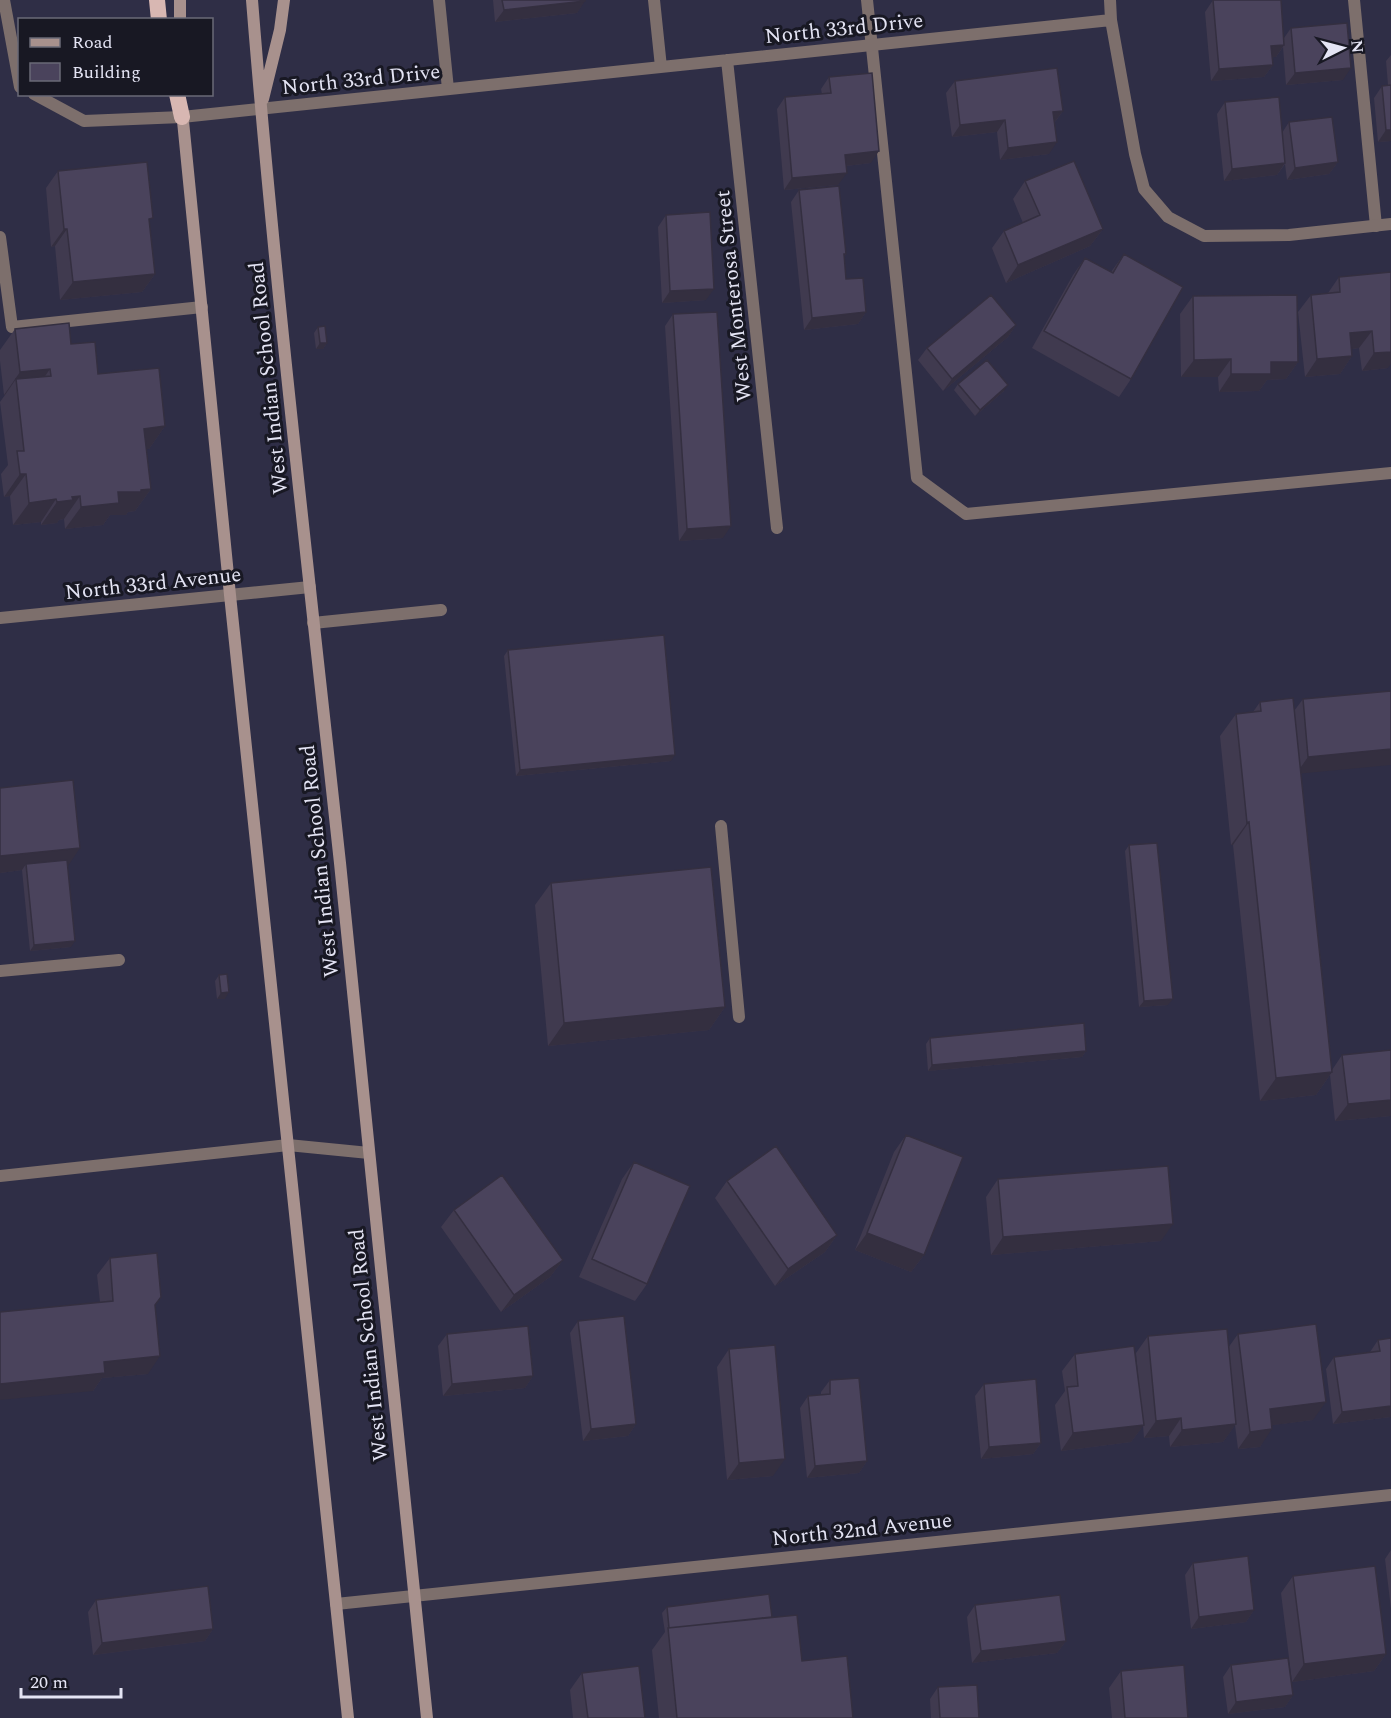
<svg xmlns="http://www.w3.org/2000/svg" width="1391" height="1718" font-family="Spectral,serif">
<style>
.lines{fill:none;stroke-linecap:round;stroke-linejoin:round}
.service{stroke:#7d6f6c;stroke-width:12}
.minor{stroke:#7d6f6c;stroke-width:12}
.secondary{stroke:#a8918d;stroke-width:12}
.trunk{stroke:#d8b7b2;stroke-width:16}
.wall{fill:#403a4f}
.shaded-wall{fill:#342f40}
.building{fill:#4a435c;stroke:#342f40;stroke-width:1.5}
.labels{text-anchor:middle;stroke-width:6;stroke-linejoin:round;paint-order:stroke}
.street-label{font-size:21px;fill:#e4e4f4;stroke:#181823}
</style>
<rect width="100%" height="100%" fill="#2f2e46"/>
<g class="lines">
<path class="service" d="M4,0L20,87
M439,0L448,89
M867,0L917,478L966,514L1391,473
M1354,0L1376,226
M34,94L84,121L182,117
M0,237L12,327L202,307
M313,623L441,610
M721,826L739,1017
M0,971L119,960
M0,1176L288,1145L369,1153"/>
<path class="minor" d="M654,0L661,67
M1110,0L1111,20L1135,154L1144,189L1168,217L1204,236L1289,235L1391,224
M727,60L777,528
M182,117L1111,20
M0,618L310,587
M336,1604L1391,1495"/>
<path class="secondary" d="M180,0V20
M252,0C275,288 309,576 340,863C370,1148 396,1433 427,1718
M263,99L280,30L284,0
M182,111L230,595L348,1718"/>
<path class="trunk" d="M157,0L159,20
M177,94L182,117"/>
</g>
<path class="wall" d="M493,0H585L577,13L495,22Z
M1213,0L1284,38L1291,28L1343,80L1286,85L1283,47L1276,57H1272L1273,65L1264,77L1211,81L1205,12Z
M1391,55V141L1378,142L1374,98L1382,86L1388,85L1386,61Z
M829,77L871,163L846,166L838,185L784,190L777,109L785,97L822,94L821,89Z
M955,81L1063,111L1055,122L1049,154L1000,160L997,132L952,137L946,93Z
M1225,102L1282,133L1289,122L1338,162L1329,174L1287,180L1285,164L1277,175L1224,181L1217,114Z
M58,171L155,274L142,292L60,300L55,246L51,247L46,188Z
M1025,181L1103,229L1090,246L1006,283L992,248L1004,231L1023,223L1013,199Z
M799,190L846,254L844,257L846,279L866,312L858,324L804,330L791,202Z
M666,215L706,300L662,303L658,227Z
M1124,254L1131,379L1119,397L1032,348L1073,275L1085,258L1111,272Z
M1391,272L1388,368L1362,371L1359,348L1352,349V356L1340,374L1305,377L1298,312L1311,295L1328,293L1339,277Z
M1193,296L1298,362L1286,379L1267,380L1259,391L1219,392L1218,377H1181L1180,314Z
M673,314L723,538L679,541L665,326Z
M1016,325L1008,337L943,391L918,360L927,348Z
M318,327L327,343L323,349H316L314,333Z
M15,329L71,344L98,374L165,426L149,449H146L151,489L135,511L128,512L126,515H110L103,525L65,529L64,519L59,520L57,523L41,525V522L13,525L10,496L4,497L1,474L8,465L0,402L5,395H4L0,361V350Z
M958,384L1004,391L975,416L954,390Z
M508,650L671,761L516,776L504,656Z
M1391,691L1301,774L1332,1070L1342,1055L1391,1050V1116L1335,1121L1330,1075L1316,1095L1260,1101L1233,845H1231L1220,736L1236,714L1253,712L1260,702L1294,711L1303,699Z
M0,788L67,866L71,947L30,951L22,870L0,873Z
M1129,845L1168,1005L1139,1007L1125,851Z
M551,883L725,1007L709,1030L548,1046L535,905Z
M219,975L225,999H217L215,981Z
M930,1038L1086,1051L1082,1057L928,1071L926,1044Z
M906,1135L924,1255L911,1272L855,1250L894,1152Z
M634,1162L647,1284L635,1301L579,1277L622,1179Z
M998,1179L1161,1241L991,1255L986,1197Z
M727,1181L837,1235L825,1252L775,1286L715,1198Z
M454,1210L563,1260L550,1277L501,1312L441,1227Z
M110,1258L155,1305L148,1374L102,1378L93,1391L100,1302L97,1275Z
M578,1321L636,1424L628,1436L583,1441L570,1333Z
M447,1334L533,1376L525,1388L443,1396L438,1346Z
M1238,1334L1313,1420L1272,1425L1260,1447L1238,1449L1235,1425L1223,1442L1170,1447L1169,1436L1144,1438L1143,1426L1131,1442L1061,1451L1055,1405L1065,1391L1062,1371L1075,1354L1139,1386L1136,1353L1148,1336L1228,1348Z
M1391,1338V1417L1333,1424L1326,1369L1334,1357L1370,1352L1378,1340Z
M729,1349L773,1476L727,1480L717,1367Z
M830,1380L867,1461L859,1473L807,1478L800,1408L808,1396L821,1395V1392Z
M984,1384L1041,1443L1033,1454L981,1459L975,1396Z
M1391,1550V1609L1385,1559Z
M1193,1563L1254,1610L1246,1622L1191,1629L1185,1575Z
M1293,1576L1386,1654L1374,1671L1292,1682L1281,1593Z
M96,1600L213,1629L205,1641L93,1655L88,1612Z
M975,1605L1066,1641L1057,1653L972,1663L967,1617Z
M667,1607L772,1617L802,1661L853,1718H659L652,1650L665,1632L662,1613Z
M1231,1665L1293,1695L1285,1707L1228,1714L1223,1677Z
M1121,1671L1188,1718H1112L1109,1688Z
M582,1673L645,1718H573L570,1690Z
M938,1687L979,1718H931L930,1699Z"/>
<path class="shaded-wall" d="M585,1L577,13L495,22L504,10Z
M1284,45L1276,57L1263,58L1271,46Z
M1273,65L1264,77L1211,81L1219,69Z
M1351,68L1343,80L1286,85L1295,73Z
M1063,111L1054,123L1053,112Z
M1005,120L997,132L952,137L960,125Z
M1386,130H1391V141L1378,142Z
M1057,142L1049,154L1000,160L1008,148Z
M879,151L871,163L837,167L845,155Z
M1338,162L1329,174L1287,180L1295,168Z
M1285,163L1277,175L1224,181L1232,169Z
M847,173L838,185L784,190L792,178Z
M64,229H67L55,246L51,247Z
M1103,229L1090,246L1006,283L1018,265Z
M155,274L142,292L60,300L73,282Z
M714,289L706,300L662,303L670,291Z
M866,312L858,324L804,330L812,318Z
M1016,325L1008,337L943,391L952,379Z
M1372,331L1359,348L1338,351L1350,333Z
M320,343H327L323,349H316Z
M1391,352V364L1388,368L1362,371L1374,353Z
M1352,356L1340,374L1305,377L1317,359Z
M1231,359L1218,377H1181L1194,360Z
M1271,362H1298L1286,379L1267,380L1259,391L1219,392L1231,374Z
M50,369L34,392L16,379L5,395H4L20,372Z
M1008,385L1004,391L975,416L980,410Z
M165,426L149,449L128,451L144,429Z
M20,474H26L10,496L4,497Z
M151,489L135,511L128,512L126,515H110L103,525L65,529L81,507L118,492Z
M80,496L64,519L59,520L57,523L41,525L57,502L72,497Z
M56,499L41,522L13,525L29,503Z
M731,526L723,538L679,541L687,529Z
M1391,749V765L1296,774L1308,757Z
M675,755L671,761L516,776L520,770Z
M1249,822L1233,845H1231L1247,823Z
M80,848L68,866L26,864L22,870L0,873V856Z
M75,941L71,947L30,951L34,945Z
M229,992L225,999H217L221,993Z
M1173,999L1168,1005L1139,1007L1144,1001Z
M725,1007L709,1030L548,1046L564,1023Z
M1086,1051L1082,1057L928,1071L932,1065Z
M1332,1072L1316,1095L1260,1101L1276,1078Z
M1391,1100V1116L1335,1121L1348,1104Z
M1173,1224L1161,1241L991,1255L1003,1237Z
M867,1233L924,1255L911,1272L855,1250Z
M837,1235L825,1252L775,1286L788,1269Z
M563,1260L550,1277L501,1312L514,1295Z
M160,1356L148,1374L102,1378L93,1391L0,1400V1384L104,1362Z
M533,1376L525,1388L443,1396L452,1384Z
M1326,1402L1313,1420L1258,1427L1270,1409Z
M1391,1406V1417L1333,1424L1342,1412Z
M1181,1418L1169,1436L1144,1438L1156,1421Z
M636,1424L628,1436L583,1441L591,1429Z
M1236,1424L1223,1442L1170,1447L1182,1430Z
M1144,1425L1131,1442L1061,1451L1073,1433Z
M1272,1429L1260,1447L1238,1449L1250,1432Z
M1041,1443L1033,1454L981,1459L989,1447Z
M785,1459L773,1476L727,1480L739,1463Z
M867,1461L859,1473L807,1478L815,1466Z
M1254,1610L1246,1622L1191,1629L1199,1617Z
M213,1629L205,1641L93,1655L102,1643Z
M1066,1641L1057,1653L972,1663L981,1651Z
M1386,1654L1374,1671L1292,1682L1304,1664Z
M1293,1695L1285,1707L1228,1714L1236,1702Z"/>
<path class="building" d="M502,0H585V1L504,10Z
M1213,0H1281L1284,45L1271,46L1273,65L1219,69Z
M1347,23L1351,68L1295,73L1291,28Z
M1057,68L1063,111L1053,112L1057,142L1008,148L1005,120L960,125L955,81Z
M872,73L879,151L845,155L847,173L792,178L785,97L831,93L829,77Z
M1391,85V130H1386L1382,86Z
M1279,97L1285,163L1232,169L1225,102Z
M1332,117L1338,162L1295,168L1289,122Z
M1074,161L1103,229L1018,265L1004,231L1040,215L1025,181Z
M147,162L153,218L149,219L155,274L73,282L67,229H64L58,171Z
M839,186L846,254H844L846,279L863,278L866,312L812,318L799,190Z
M710,212L714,289L670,291L666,215Z
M1124,254L1183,287L1131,379L1044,331L1085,258L1113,273Z
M1391,272V352L1374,353L1372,331L1350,333L1352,356L1317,359L1311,295L1340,292L1339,277Z
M991,295L1016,325L952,379L927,348Z
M1297,295L1298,362H1271V374H1231V359L1194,360L1193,296Z
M717,312L731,526L687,529L673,314Z
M69,323L71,344L95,342L98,374L159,368L165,426L144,429L151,489L141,490V492H118L119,503L81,507L80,496L72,497L73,500L57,502L56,499L29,503L26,474H20L17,451H24L16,379L51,376L50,369L20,372L15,329Z
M325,326L327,343H320L318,327Z
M987,360L1008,385L980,410L958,384Z
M664,635L675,755L520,770L508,650Z
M1391,691V749L1308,757L1303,699Z
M1293,698L1332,1072L1276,1078L1249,822L1247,823L1236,714L1261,711L1260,702Z
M73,780L80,848L0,856V788Z
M1157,843L1173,999L1144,1001L1129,845Z
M67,860L75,941L34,945L26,864Z
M711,867L725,1007L564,1023L551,883Z
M227,974L229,992L221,993L219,975Z
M1084,1023L1086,1051L932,1065L930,1038Z
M1391,1050V1100L1348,1104L1342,1055Z
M906,1135L963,1157L924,1255L867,1233Z
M776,1146L837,1235L788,1269L727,1181Z
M634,1162L690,1186L647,1284L592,1259Z
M1168,1166L1173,1224L1003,1237L998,1179Z
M502,1175L563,1260L514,1295L454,1210Z
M157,1253L161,1297L155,1305L160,1356L104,1362L105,1373L0,1384V1312L113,1301L110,1258Z
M624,1316L636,1424L591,1429L578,1321Z
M1316,1324L1326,1402L1270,1409L1272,1429L1250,1432L1238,1334Z
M528,1326L533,1376L452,1384L447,1334Z
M1227,1329L1236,1424L1182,1430L1181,1418L1156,1421L1148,1336Z
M1391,1338V1406L1342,1412L1334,1357L1380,1351L1378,1340Z
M775,1345L785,1459L739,1463L729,1349Z
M1134,1346L1144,1425L1073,1433L1067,1387L1078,1386L1075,1354Z
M859,1378L867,1461L815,1466L808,1396L830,1394V1380Z
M1036,1379L1041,1443L989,1447L984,1384Z
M1248,1556L1254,1610L1199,1617L1193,1563Z
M1375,1566L1386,1654L1304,1664L1293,1576Z
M208,1586L213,1629L102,1643L96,1600Z
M769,1594L772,1617L669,1628L667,1607Z
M1060,1595L1066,1641L981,1651L975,1605Z
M797,1615L802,1661L847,1656L853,1718H677L668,1628Z
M1288,1658L1293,1695L1236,1702L1231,1665Z
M1184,1665L1188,1718H1125L1121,1671Z
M639,1666L645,1718H588L582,1673Z
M977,1685L979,1718H940L938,1687Z"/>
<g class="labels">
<g class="street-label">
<text transform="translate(844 28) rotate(-6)" y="7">North 33rd Drive</text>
<text transform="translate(361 79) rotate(-6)" y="7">North 33rd Drive</text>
<text transform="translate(733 296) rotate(-96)" y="7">West Monterosa Street</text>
<text transform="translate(268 378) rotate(-96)" y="7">West Indian School Road</text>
<text transform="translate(153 583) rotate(-6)" y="7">North 33rd Avenue</text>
<text transform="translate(319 861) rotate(-96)" y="7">West Indian School Road</text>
<text transform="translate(368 1345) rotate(-96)" y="7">West Indian School Road</text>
<text transform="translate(862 1529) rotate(-6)" y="7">North 32nd Avenue</text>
</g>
</g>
<rect x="18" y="18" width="195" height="78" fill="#181823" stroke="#6a6a77" stroke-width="1.5"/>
<rect x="30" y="38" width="30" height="9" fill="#a8918d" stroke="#6a6a77" stroke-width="1.5"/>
<text x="72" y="48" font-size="18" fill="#e4e4f4">Road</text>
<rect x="30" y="63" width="30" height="18" fill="#4a435c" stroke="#6a6a77" stroke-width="1.5"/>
<text x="72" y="78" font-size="18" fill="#e4e4f4">Building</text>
<g transform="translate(1343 48) rotate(84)" stroke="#181823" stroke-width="4.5" paint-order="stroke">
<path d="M0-4.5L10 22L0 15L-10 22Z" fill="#e4e4f4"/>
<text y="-9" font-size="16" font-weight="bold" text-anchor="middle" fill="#e4e4f4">N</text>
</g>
<path d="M21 1688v9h100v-9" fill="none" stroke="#e4e4f4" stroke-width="3"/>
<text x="30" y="1688" font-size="18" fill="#e4e4f4" stroke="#181823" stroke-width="4.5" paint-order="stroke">20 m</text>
</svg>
